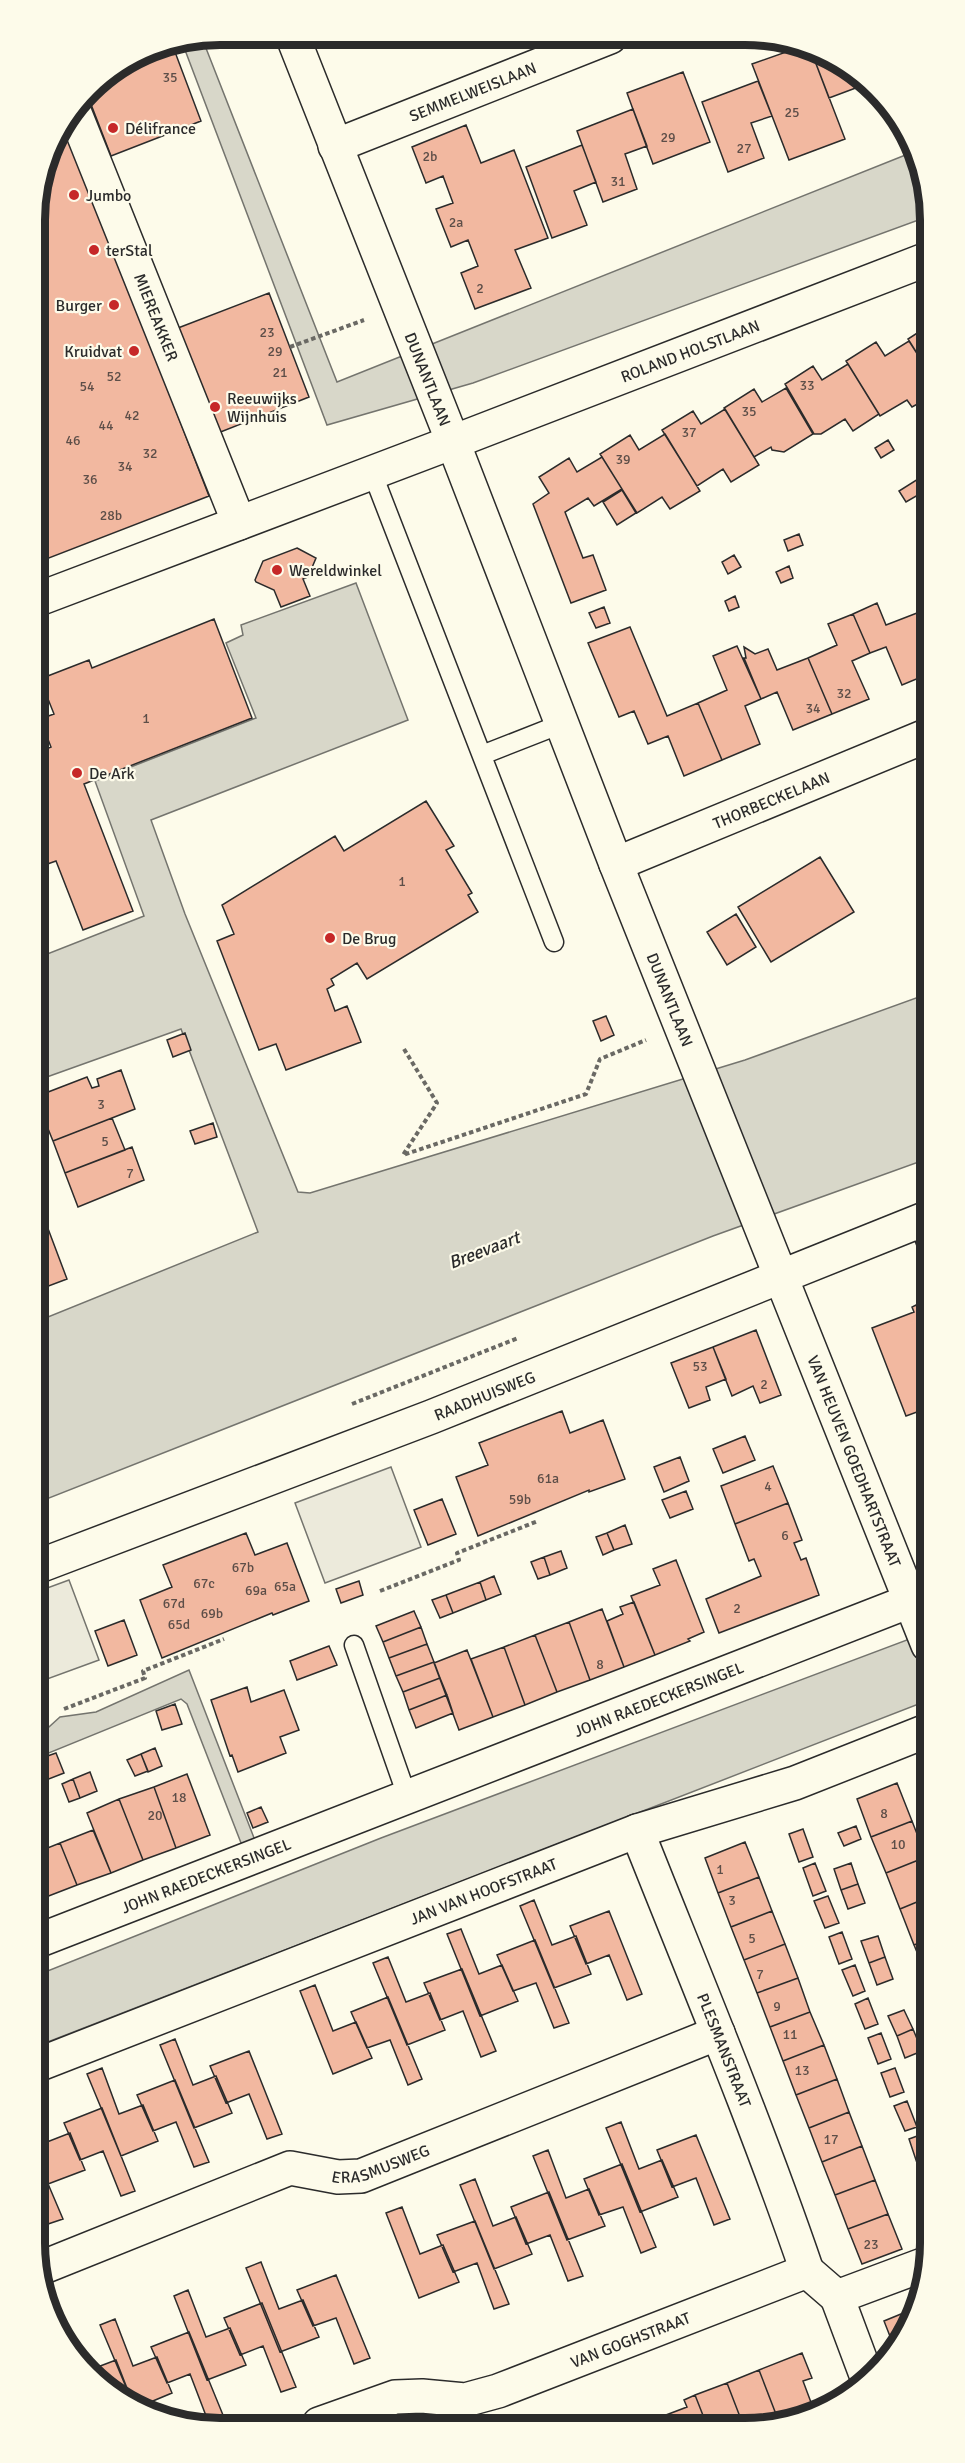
<svg xmlns="http://www.w3.org/2000/svg" width="965" height="2463" font-family="Signika,sans-serif">
<style>
.parking{fill:#eceadb;stroke:#74746e;stroke-width:1.5}
.water{fill:#d8d7c9;stroke:#74746e;stroke-width:1.5}
.building{fill:#f2b8a0;stroke:#2b2b2b;stroke-width:1.5}
.lines{fill:none;stroke-linecap:round;stroke-linejoin:round}
.lane-casing{stroke:#2b2b2b;stroke-width:21}
.street-casing{stroke:#2b2b2b;stroke-width:36}
.secondary-casing{stroke:#2b2b2b;stroke-width:36}
.path{stroke:#6a6964;stroke-width:4;stroke-dasharray:4.5 3;stroke-linecap:butt}
.lane{stroke:#fdfbea;stroke-width:18}
.street{stroke:#fdfbea;stroke-width:33}
.secondary{stroke:#fdfbea;stroke-width:33}
.poi-dot{fill:#c62828;stroke:#fdfbea;stroke-width:2}
.labels{text-anchor:middle;stroke-width:4.5;stroke-linejoin:round;paint-order:stroke}
.number-label{font-size:14px;fill:#5d4e48}
.street-label{font-size:16px;fill:#2b2b2b;stroke:#fdfbea}
.poi-label{font-size:16px;fill:#2b2b2b;stroke:#fdfbea;text-anchor:start}
.water-label{font-size:18px;font-style:italic;fill:#2b2b2b;stroke:#fdfbea}
.rim{fill:none;stroke:#2b2b2b;stroke-width:8}
</style>
<rect width="100%" height="100%" fill="#fdfbea"/>
<path class="parking" d="M391,1467L421,1547L325,1583L295,1503Z
M69,1580L99,1660L39,1682V1591Z"/>
<path class="water" d="M202,38L337,382L913,152L924,172V218L473,383L327,425L182,42Z
M356,583L408,720L151,820L185,914L298,1192L310,1193L745,1060L927,994V1159L713,1236L39,1502L38,1321L258,1232L181,1029L44,1078L37,1060V958L144,916L95,781L256,718L226,643L243,635L241,625Z
M928,1632L929,1700L40,2045V1974L381,1838Z
M189,1670L256,1843L243,1848L187,1704L181,1699L39,1757V1736L60,1717L96,1712Z"/>
<path class="building" d="M172,44L201,121L111,156L87,94L97,81L149,48Z
M803,46L810,48L845,139L789,160L752,64Z
M810,48L827,54L869,83L829,98Z
M683,72L710,142L653,164L627,93Z
M758,81L772,116L751,123L764,158L728,172L702,102Z
M633,109L647,146L625,154L637,189L603,202L577,131Z
M65,124L209,496L36,563L35,208L54,138Z
M466,125L481,163L514,150L548,238L515,250L531,288L475,309L461,273L478,266L468,240L451,247L436,209L453,203L443,176L426,183L412,147Z
M582,145L596,182L574,191L587,225L552,238L526,167Z
M269,293L309,397L218,433L178,328Z
M925,328V366L908,339Z
M909,341L925,366V400L912,407L907,400L880,416L846,361L876,342L885,356Z
M848,364L879,414L853,431L845,419L821,434H814L785,384L813,366L822,380Z
M786,388L813,434L784,452L772,450L771,447L754,457L724,408L754,389L762,402Z
M725,409L759,465L731,482L723,469L697,486L662,430L693,411L701,424Z
M665,434L700,491L670,509L662,497L637,513L600,454L630,435L639,450Z
M888,440L894,450L881,458L875,448Z
M602,457L622,489L594,506L588,498L565,512L583,558L593,555L606,590L571,603L533,504L549,493L539,477L569,458L577,472Z
M918,479L925,491L906,502L899,491Z
M622,490L636,513L617,525L603,502Z
M799,534L803,545L788,551L784,540Z
M297,548L316,558L308,577L303,579L310,596L281,607L274,590L256,582L255,580L263,561Z
M734,555L741,567L728,574L722,562Z
M789,566L793,578L781,583L776,572Z
M735,596L739,607L729,611L725,601Z
M877,603L886,625L917,613L926,633V675L902,685L886,647L870,653L853,614Z
M604,607L610,623L596,628L589,613Z
M925,609L926,633L917,613Z
M853,614L870,653L852,661L869,699L832,714L808,658L837,645L828,624Z
M214,619L252,718L84,784L133,911L83,930L56,861L39,867L37,861V817L39,816L37,786L44,783L36,763V753L51,747L40,719L54,714L40,679L89,660L92,668Z
M630,627L667,716L698,703L722,760L684,776L668,736L648,744L634,711L619,717L588,643Z
M737,646L761,699L745,706L760,744L722,760L698,703L727,690L713,656Z
M744,647L755,654L768,649L777,670L808,658L832,714L793,730L777,692L761,699L744,658H746Z
M426,801L454,846L446,850L472,893L468,895L478,912L367,979L357,963L331,979L334,985L327,989L335,1011L347,1006L361,1042L286,1070L276,1044L259,1050L217,941L234,934L222,905L335,836L344,851Z
M820,857L854,912L771,962L738,907Z
M736,914L756,947L727,965L707,932Z
M606,1016L614,1035L601,1041L593,1021Z
M185,1033L191,1050L173,1057L167,1040Z
M121,1070L135,1109L53,1141L40,1109L48,1105L43,1094L87,1077L92,1088L99,1086L97,1079Z
M112,1118L125,1150L65,1173L53,1141Z
M213,1123L217,1137L195,1144L190,1131Z
M132,1147L144,1180L78,1207L65,1173Z
M44,1218L67,1279L38,1290V1221Z
M916,1305L918,1309L927,1305L928,1408L906,1416L872,1328L914,1312L912,1307Z
M756,1330L781,1395L760,1403L753,1386L732,1396L713,1347Z
M713,1347L726,1379L706,1387L710,1400L689,1408L671,1363Z
M562,1411L570,1433L603,1420L625,1479L589,1492V1490L478,1536L456,1477L488,1465L479,1443Z
M745,1436L755,1460L723,1473L713,1449Z
M680,1457L689,1481L664,1492L654,1467Z
M773,1466L788,1503L735,1524L721,1486Z
M928,1467V1486L921,1469Z
M686,1491L693,1509L670,1518L662,1500Z
M442,1499L456,1534L428,1545L414,1510Z
M788,1503L802,1540L794,1543L801,1560L806,1558L819,1595L719,1633L706,1599L761,1576L754,1559L749,1561L735,1524Z
M625,1525L632,1544L614,1550L607,1533Z
M246,1533L255,1555L287,1543L309,1601L273,1615L272,1613L162,1658L140,1600L172,1587L163,1565Z
M607,1533L614,1550L603,1555L596,1537Z
M561,1551L567,1568L550,1575L544,1557Z
M544,1557L550,1575L538,1579L531,1562Z
M676,1560L704,1632L688,1639L690,1641L655,1655L631,1596L660,1585L653,1569Z
M494,1576L501,1594L486,1600L480,1582Z
M359,1581L363,1595L341,1603L336,1589Z
M480,1582L486,1600L453,1613L446,1595Z
M446,1595L453,1613L440,1618L432,1600Z
M634,1602L655,1655L624,1667L607,1621L623,1614L620,1607Z
M602,1609L624,1667L590,1680L569,1622Z
M414,1611L421,1627L383,1642L376,1626Z
M124,1620L137,1655L108,1666L95,1631Z
M569,1622L590,1680L557,1692L535,1635Z
M421,1627L427,1644L389,1658L383,1642Z
M535,1635L557,1692L525,1705L504,1647Z
M427,1644L434,1662L396,1676L389,1658Z
M329,1646L337,1665L297,1680L290,1661Z
M504,1647L525,1705L493,1717L471,1659Z
M467,1650L493,1717L459,1730L434,1663Z
M434,1662L440,1678L403,1692L396,1676Z
M440,1678L447,1695L409,1710L403,1692Z
M247,1687L251,1702L284,1690L299,1730L280,1737L286,1753L238,1772L232,1755L230,1756L211,1700Z
M447,1695L453,1713L416,1728L409,1710Z
M175,1704L182,1724L162,1730L156,1711Z
M155,1748L162,1766L148,1772L141,1754Z
M56,1753L64,1773L41,1782L39,1759Z
M141,1754L148,1771L135,1776L127,1760Z
M90,1772L97,1791L80,1798L73,1779Z
M187,1774L210,1835L176,1848L154,1787Z
M73,1779L80,1798L69,1802L62,1784Z
M897,1783L912,1821L871,1837L857,1799Z
M154,1787L176,1848L143,1860L119,1799Z
M119,1799L143,1860L111,1873L87,1813Z
M261,1807L268,1822L253,1828L247,1813Z
M912,1821L926,1857L886,1873L871,1837Z
M856,1826L861,1839L844,1846L838,1833Z
M803,1829L813,1857L799,1862L789,1834Z
M93,1830L111,1873L77,1885L60,1843Z
M745,1842L759,1877L718,1893L705,1858Z
M60,1843L77,1885L46,1897L40,1882V1851Z
M926,1857L929,1863V1897L900,1909L886,1873Z
M815,1863L826,1891L813,1896L803,1868Z
M851,1863L858,1884L841,1890L834,1869Z
M759,1877L772,1911L731,1927L718,1893Z
M40,1882L46,1897L40,1899Z
M858,1884L865,1903L848,1909L841,1890Z
M828,1896L839,1923L825,1928L814,1901Z
M929,1897V1939L914,1945L900,1909Z
M534,1900L552,1945L576,1936L591,1974L554,1988L520,1906Z
M609,1911L642,1994L627,2000L609,1955L586,1964L570,1926Z
M772,1911L785,1944L744,1960L731,1927Z
M461,1929L479,1974L502,1965L518,2001L480,2016L447,1934Z
M842,1932L852,1959L839,1964L829,1937Z
M878,1936L885,1957L869,1963L861,1941Z
M929,1939V1981L914,1945Z
M535,1940L569,2023L554,2028L536,1983L513,1991L497,1955Z
M785,1944L798,1978L757,1993L744,1960Z
M388,1957L406,2002L430,1993L445,2030L407,2045L373,1963Z
M885,1957L893,1979L877,1985L869,1963Z
M855,1965L865,1991L853,1996L842,1970Z
M462,1969L496,2051L481,2057L463,2011L440,2020L424,1983Z
M798,1978L810,2012L770,2027L757,1993Z
M315,1985L333,2031L356,2022L372,2058L333,2074L300,1991Z
M388,1997L422,2079L408,2085L390,2040L367,2048L351,2012Z
M868,1998L878,2024L865,2029L855,2004Z
M904,2010L913,2029L897,2036L888,2016Z
M810,2012L824,2045L783,2061L770,2027Z
M913,2029L922,2051L905,2058L897,2036Z
M881,2033L891,2059L878,2064L868,2038Z
M175,2039L193,2085L216,2076L232,2113L194,2128L160,2045Z
M824,2045L837,2079L796,2095L783,2061Z
M249,2051L282,2134L267,2139L249,2094L226,2103L210,2066Z
M102,2068L119,2114L143,2105L158,2141L121,2156L87,2074Z
M895,2068L904,2092L890,2097L881,2073Z
M837,2079L849,2112L809,2128L796,2095Z
M175,2080L209,2162L194,2167L176,2122L153,2131L137,2095Z
M930,2086V2106L926,2108L919,2090Z
M907,2101L917,2127L905,2131L894,2106Z
M102,2108L135,2191L121,2196L103,2151L80,2160L64,2123Z
M849,2112L862,2146L822,2162L809,2128Z
M621,2122L639,2169L662,2160L678,2197L640,2212L606,2128Z
M40,2125L47,2142L70,2133L85,2170L48,2184L40,2165Z
M696,2135L730,2219L714,2225L696,2178L672,2187L657,2150Z
M920,2135L930,2161L918,2166L909,2139Z
M862,2146L875,2180L835,2195L822,2162Z
M548,2150L566,2198L589,2189L605,2226L567,2240L533,2156Z
M622,2164L656,2247L641,2253L623,2207L599,2215L584,2179Z
M40,2165L63,2219L48,2224L40,2205Z
M930,2168V2196L920,2172Z
M475,2179L493,2226L516,2217L532,2254L494,2269L460,2185Z
M875,2180L888,2214L848,2229L835,2195Z
M549,2192L583,2276L568,2281L550,2235L526,2244L511,2207Z
M402,2207L420,2254L443,2245L459,2282L419,2298L386,2213Z
M888,2214L902,2249L862,2264L848,2229Z
M475,2221L509,2304L494,2309L477,2263L453,2272L437,2235Z
M261,2262L279,2309L303,2300L319,2337L280,2352L246,2268Z
M336,2275L370,2358L354,2364L336,2318L313,2326L297,2290Z
M188,2290L206,2337L230,2328L246,2365L207,2380L174,2296Z
M262,2303L296,2387L281,2392L263,2346L240,2355L224,2318Z
M918,2307L917,2314L895,2349L884,2321Z
M115,2319L133,2366L157,2357L172,2393L136,2408L134,2406L100,2325Z
M189,2332L223,2415L208,2421L190,2374L167,2383L151,2347Z
M802,2353L812,2378L803,2381L812,2405L790,2413L794,2422H779L759,2370Z
M116,2360L134,2406L87,2371Z
M759,2370L779,2422H742L727,2383Z
M727,2383L742,2422L706,2423L695,2395Z
M695,2395L706,2423H670L666,2415L687,2407L684,2400Z
M643,2415L646,2423L666,2415L670,2423H632L631,2420Z"/>
<g class="lines">
<g class="lane-casing">
<path id="lane" d="M372,472L554,942
M482,755L561,724
M918,1221L927,1245
M354,1645L407,1796"/>
</g>
<g class="street-casing">
<g id="street">
<path id="s1" d="M74,111L239,523"/>
<path id="s2" d="M335,146L610,37"/>
<path d="M36,600L453,442"/>
<path id="s3" d="M616,864L926,736"/>
<path id="s4" d="M637,1831C695,1977 756,2122 807,2271"/>
<path id="s5" d="M40,1940L928,1594"/>
<path id="s6" d="M40,2064L637,1831L795,1783L929,1730"/>
<path id="s7" d="M41,2268L290,2168L338,2177L361,2176L718,2033"/>
<path d="M837,2297L868,2380"/>
<path id="s8" d="M319,2424L395,2397L422,2396L465,2400L498,2391L807,2271L837,2297L928,2263"/>
</g>
</g>
<g class="secondary-casing">
<g id="secondary">
<path id="s9" d="M292,35L453,442L616,864L928,1645"/>
<path id="s10" d="M453,442L925,260"/>
<path id="s11" d="M39,1566L431,1417L927,1218"/>
</g>
</g>
<path class="path" d="M290,347L364,320
M404,1049L437,1103L403,1155L586,1094L600,1059L646,1040
M352,1404L518,1338
M380,1591L459,1560L457,1553L538,1521
M64,1709L145,1678L143,1671L224,1639"/>
<use href="#lane" class="lane"/>
<use href="#street" class="street"/>
<use href="#secondary" class="secondary"/>
</g>
<g class="poi-dot">
<circle cx="113" cy="128" r="6"/>
<circle cx="74" cy="195" r="6"/>
<circle cx="94" cy="250" r="6"/>
<circle cx="114" cy="305" r="6"/>
<circle cx="134" cy="351" r="6"/>
<circle cx="215" cy="407" r="6"/>
<circle cx="277" cy="570" r="6"/>
<circle cx="77" cy="773" r="6"/>
<circle cx="330" cy="938" r="6"/>
</g>
<g class="labels">
<g class="number-label">
<text x="170" y="82">35</text>
<text x="792" y="117">25</text>
<text x="668" y="142">29</text>
<text x="744" y="153">27</text>
<text x="430" y="161">2b</text>
<text x="618" y="186">31</text>
<text x="456" y="227">2a</text>
<text x="480" y="293">2</text>
<text x="267" y="337">23</text>
<text x="275" y="356">29</text>
<text x="280" y="377">21</text>
<text x="114" y="381">52</text>
<text x="807" y="390">33</text>
<text x="87" y="391">54</text>
<text x="749" y="416">35</text>
<text x="132" y="420">42</text>
<text x="106" y="430">44</text>
<text x="689" y="437">37</text>
<text x="73" y="445">46</text>
<text x="150" y="458">32</text>
<text x="623" y="464">39</text>
<text x="125" y="471">34</text>
<text x="90" y="484">36</text>
<text x="111" y="520">28b</text>
<text x="844" y="698">32</text>
<text x="813" y="713">34</text>
<text x="146" y="723">1</text>
<text x="402" y="886">1</text>
<text x="101" y="1109">3</text>
<text x="105" y="1146">5</text>
<text x="130" y="1178">7</text>
<text x="700" y="1371">53</text>
<text x="764" y="1389">2</text>
<text x="548" y="1483">61a</text>
<text x="768" y="1491">4</text>
<text x="520" y="1504">59b</text>
<text x="785" y="1540">6</text>
<text x="243" y="1572">67b</text>
<text x="204" y="1588">67c</text>
<text x="285" y="1591">65a</text>
<text x="256" y="1595">69a</text>
<text x="174" y="1608">67d</text>
<text x="737" y="1613">2</text>
<text x="212" y="1618">69b</text>
<text x="179" y="1629">65d</text>
<text x="600" y="1669">8</text>
<text x="179" y="1802">18</text>
<text x="884" y="1818">8</text>
<text x="155" y="1820">20</text>
<text x="898" y="1849">10</text>
<text x="720" y="1874">1</text>
<text x="732" y="1905">3</text>
<text x="752" y="1943">5</text>
<text x="760" y="1979">7</text>
<text x="777" y="2011">9</text>
<text x="790" y="2039">11</text>
<text x="802" y="2075">13</text>
<text x="831" y="2144">17</text>
<text x="871" y="2249">23</text>
</g>
<g class="street-label">
<text dy="6" stroke="none"><textPath href="#s2" startOffset="148">SEMMELWEISLAAN</textPath></text>
<text dy="6" stroke="none"><textPath href="#s1" startOffset="222">MIEREAKKER</textPath></text>
<text dy="6" stroke="none"><textPath href="#s10" startOffset="254">ROLAND HOLSTLAAN</textPath></text>
<text dy="6" stroke="none"><textPath href="#s9" startOffset="370">DUNANTLAAN</textPath></text>
<text dy="6" stroke="none"><textPath href="#s3" startOffset="168">THORBECKELAAN</textPath></text>
<text dy="6" stroke="none"><textPath href="#s9" startOffset="1036">DUNANTLAAN</textPath></text>
<text dy="6" stroke="none"><textPath href="#s11" startOffset="477">RAADHUISWEG</textPath></text>
<text dy="6" stroke="none"><textPath href="#s9" startOffset="1533">VAN HEUVEN GOEDHARTSTRAAT</textPath></text>
<text dy="6" stroke="none"><textPath href="#s5" startOffset="664">JOHN RAEDECKERSINGEL</textPath></text>
<text dy="6" stroke="none"><textPath href="#s5" startOffset="178">JOHN RAEDECKERSINGEL</textPath></text>
<text dy="6" stroke="none"><textPath href="#s6" startOffset="476">JAN VAN HOOFSTRAAT</textPath></text>
<text dy="6" stroke="none"><textPath href="#s4" startOffset="236">PLESMANSTRAAT</textPath></text>
<text dy="6" stroke="none"><textPath href="#s7" startOffset="362">ERASMUSWEG</textPath></text>
<text dy="6" stroke="none"><textPath href="#s8" startOffset="327">VAN GOGHSTRAAT</textPath></text>
</g>
<g class="poi-label">
<text x="125" y="134">Délifrance</text>
<text x="86" y="201">Jumbo</text>
<text x="106" y="256">terStal</text>
<text x="102" y="311" text-anchor="end">Burger</text>
<text x="122" y="357" text-anchor="end">Kruidvat</text>
<text x="227" y="404">Reeuwijks<tspan x="227" dy="18">Wijnhuis</tspan></text>
<text x="289" y="576">Wereldwinkel</text>
<text x="89" y="779">De Ark</text>
<text x="342" y="944">De Brug</text>
</g>
<g class="water-label">
<text transform="translate(484 1250) rotate(-21)" y="6">Breevaart</text>
</g>
</g>
<path d="M0 0H965V2463H0ZM220 45H745A175 175 0 0 1 920 220V2243A175 175 0 0 1 745 2418H220A175 175 0 0 1 45 2243V220A175 175 0 0 1 220 45Z" fill="#fdfbea" fill-rule="evenodd"/>
<path class="rim" d="M220 45H745A175 175 0 0 1 920 220V2243A175 175 0 0 1 745 2418H220A175 175 0 0 1 45 2243V220A175 175 0 0 1 220 45Z"/>
</svg>
